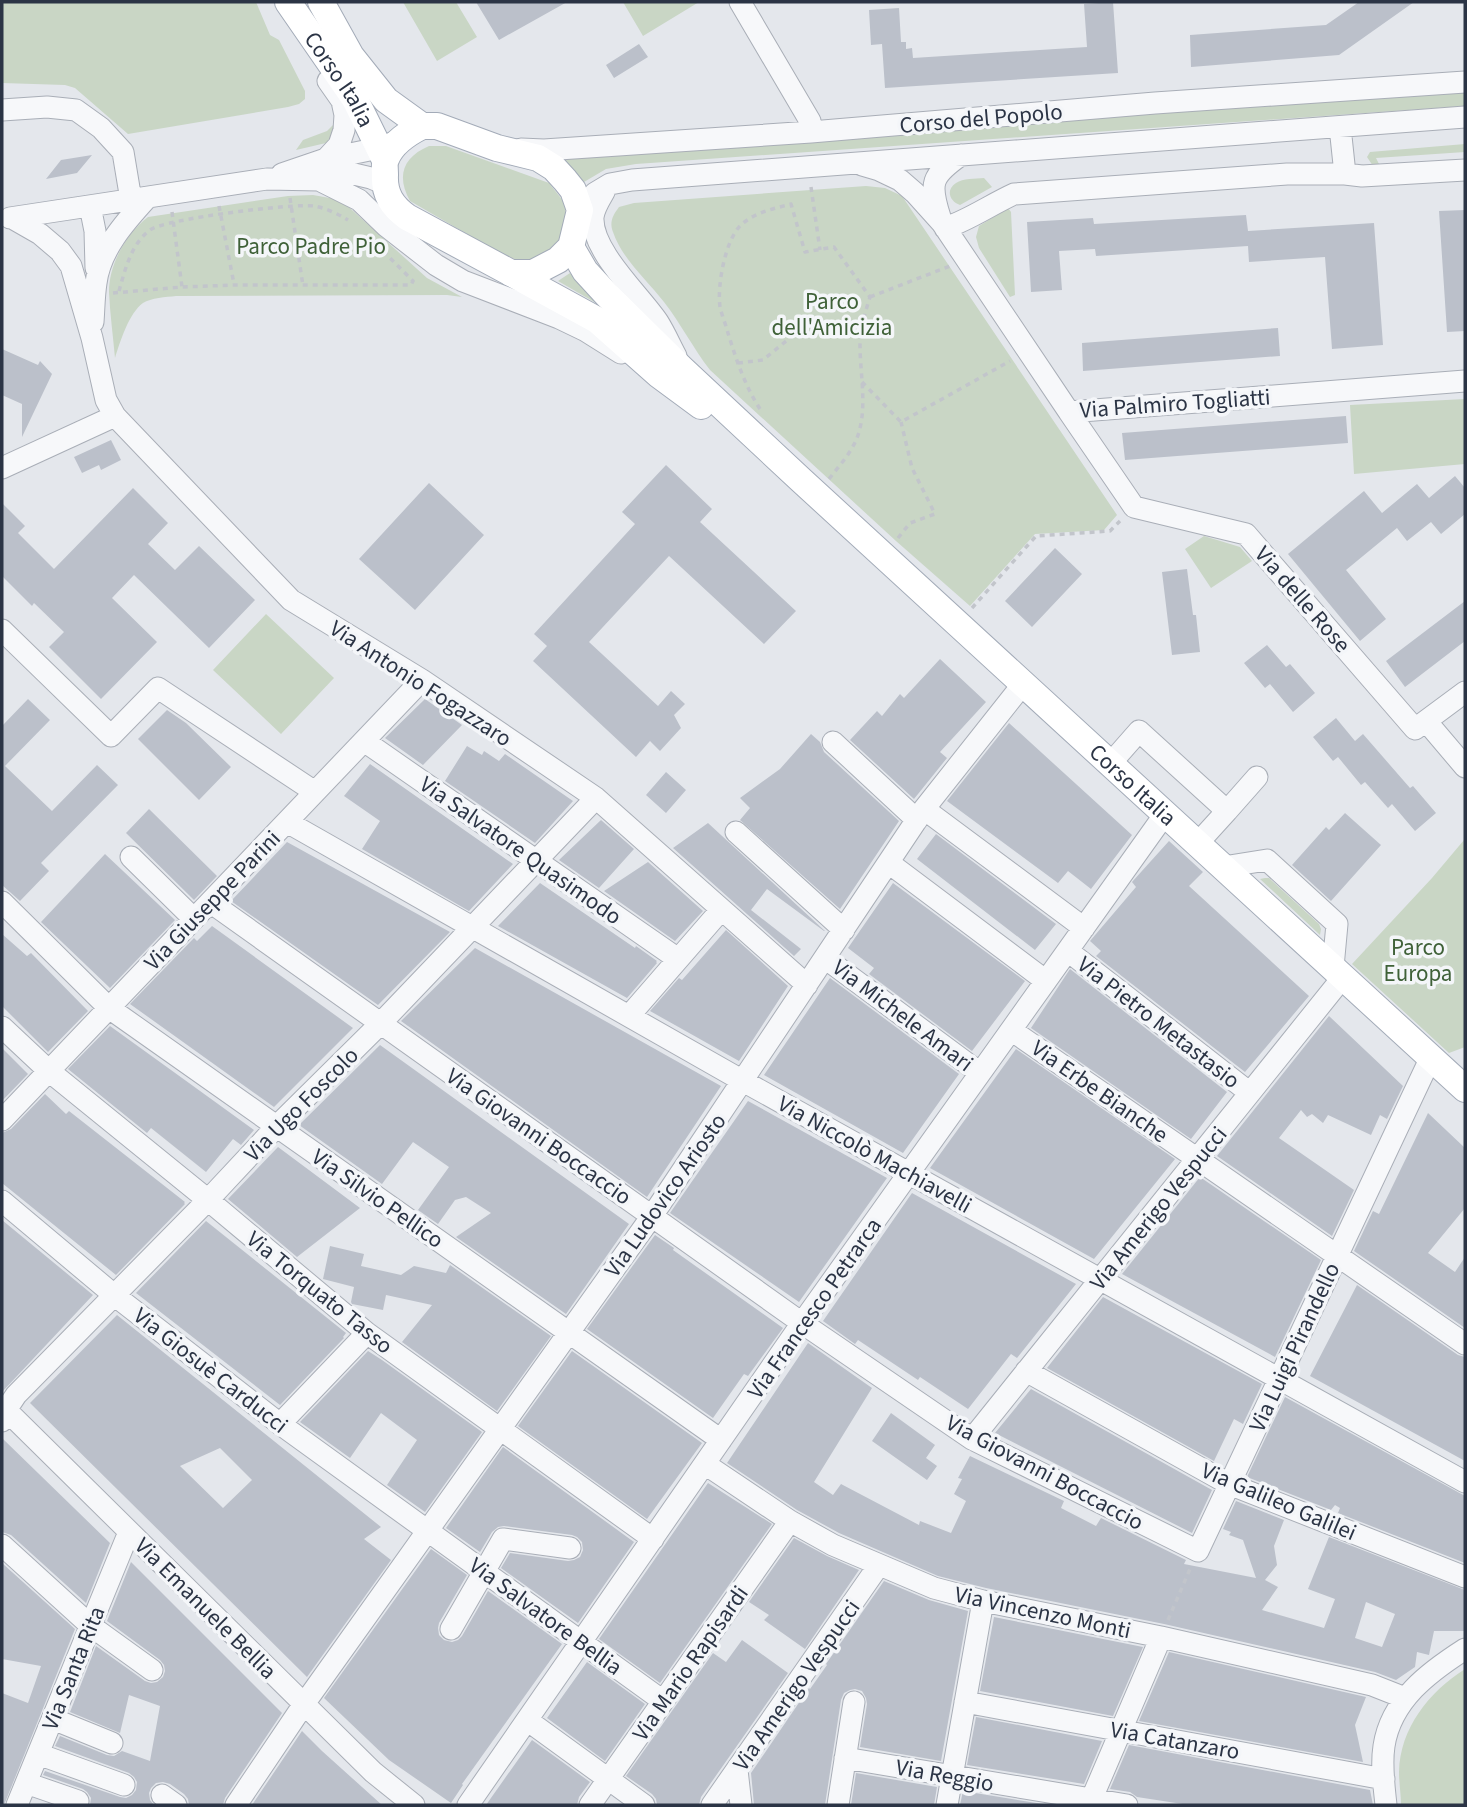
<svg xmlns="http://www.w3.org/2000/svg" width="1467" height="1807" font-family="'Source Sans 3',sans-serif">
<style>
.green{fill:#c9d6c5}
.building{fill:#bbc0ca;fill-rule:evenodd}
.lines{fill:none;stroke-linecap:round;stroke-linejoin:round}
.minor-casing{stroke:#a9aeb7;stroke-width:23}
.major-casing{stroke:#a3abb8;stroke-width:28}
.path{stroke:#c2c5cb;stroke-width:3.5;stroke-dasharray:5 5;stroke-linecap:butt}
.minor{stroke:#f7f8fa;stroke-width:21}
.major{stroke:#fff;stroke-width:26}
.labels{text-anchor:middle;stroke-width:7;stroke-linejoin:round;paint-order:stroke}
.street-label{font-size:23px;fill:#2b3445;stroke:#f4f6f9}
.park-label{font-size:23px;fill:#3f6138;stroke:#f4f6f9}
</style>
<rect width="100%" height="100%" fill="#e4e7ec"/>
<path class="green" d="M2,2H256L270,35L279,40L305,91V99L299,104L288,107L128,134L75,88L65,85L2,83Z
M403,2H456L477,37L437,61Z
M623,2H699L643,36Z
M1465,90V106L636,164L606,169L584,182L562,159Z
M335,123L334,137L326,143L296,150L303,140L327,131Z
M1465,144V152L1376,158L1379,164L1377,166H1373L1367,157L1370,152Z
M429,146H446L549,183L564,202L566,214L562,239L539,260L524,262L505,256L410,201C396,176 403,157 429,146Z
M984,178L992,187L960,205C950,202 945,190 956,183C963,178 975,179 984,178Z
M866,186L885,188L902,196L1117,515L1104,530L1035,534L970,606L896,541L710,370C693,348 681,324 664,302C647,280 622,259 613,232C609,222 613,215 619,207L634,203Z
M313,195L341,200L427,278L462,297L447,295L176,296C166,297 151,298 143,303C129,313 120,342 115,358C113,336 110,314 109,292C109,264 126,234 148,217L288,196Z
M1008,208L1011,212L1015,295L1010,297L979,248L976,237L979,226Z
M570,273L596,303L558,281Z
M1465,399V464L1354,474L1350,405Z
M1204,536L1240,547L1252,561L1211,588L1185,549Z
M266,614L334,678L281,734L213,670Z
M1464,840L1465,1047L1449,1053L1352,964L1432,878Z
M1265,878H1269L1319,924L1321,929L1320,935L1260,879Z
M1465,1669V1805H1401C1401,1794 1399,1783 1399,1772C1400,1728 1429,1692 1465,1669Z"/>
<path class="building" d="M476,2H567L499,40Z
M1113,2L1118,73L885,88L882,44L871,45L869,10L899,8L901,42H906V49L912,48L913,58L1087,47L1084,4Z
M1359,2H1414L1339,55L1191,67L1190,35L1326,25Z
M639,44L648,57L614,78L606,65Z
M92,155L77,173L46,179L61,160Z
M1465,210V331L1447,332L1439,211Z
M1246,215L1248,231L1374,223L1383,345L1332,349L1325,257L1249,262L1248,246L1096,256L1095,249L1059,251L1062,290L1031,292L1027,222L1093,218L1094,224Z
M1278,328L1280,356L1083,371L1082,343Z
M2,349L38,365L40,361L52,374L22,437V404L2,395Z
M1346,416L1348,443L1125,460L1122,433Z
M111,440L121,460L101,470L99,465L82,473L74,457Z
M666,465L712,509L700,522L796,611L764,644L669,556L589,642L658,706L671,691L685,704L674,715L681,728L660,751L650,741L636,757L533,661L547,646L534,634L635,524L622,512Z
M1455,476L1465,488V514L1441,534L1431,522L1407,541L1397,528L1346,570L1386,619L1360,641L1288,554L1364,491L1382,513L1417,484L1429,498Z
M429,483L484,535L415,610L359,559Z
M133,488L168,523L148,544L175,570L199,546L255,600L209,648L134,575L112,598L157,642L101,699L49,647L64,632L34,603L32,606L2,576V503L25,526L18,533L54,569Z
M1055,548L1082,574L1032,627L1005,601Z
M1187,569L1193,615H1196L1200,652L1172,655L1162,572Z
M1465,601V641L1405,687L1386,661Z
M1267,645L1286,667L1290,664L1315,693L1293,712L1270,684L1265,688L1244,663Z
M940,659L986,702L940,752L947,758L914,799L850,740L877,711L882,716L900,694L904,698Z
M28,699L50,720L5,766L52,811L97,765L118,785L41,863L49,871L20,901L2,885V726Z
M425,699L462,725L423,765L385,738Z
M167,710L186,723L231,767L199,800L138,739Z
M1336,718L1355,741L1363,734L1410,788L1413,786L1436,813L1415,831L1392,804L1388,808L1365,782L1361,785L1338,757L1333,761L1313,737Z
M1009,723L1132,835L1091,889L1068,871L1058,883L947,801Z
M811,734L820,742L824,752L899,821L840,909L740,820L750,808L740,798L780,769Z
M467,746L482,755L484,751L499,761L505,754L573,801L535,843L445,781Z
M370,764L513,864L469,911L362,849L380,821L344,796Z
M666,772L686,790L666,813L646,795Z
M149,809L217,876L194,900L126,833Z
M1345,813L1381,845L1331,901L1292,865L1326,827L1329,830Z
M601,820L634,849L599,888L559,860Z
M708,823L825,931H824L767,889L751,910L801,949L794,956L673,848Z
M936,834L1056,924L1035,950L917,859Z
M1169,841L1203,872L1189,886L1309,996L1245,1072L1096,956L1101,951L1090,941L1136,887L1132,882Z
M287,842L450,932L378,1005L231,901Z
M105,854L175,920L110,988L41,922Z
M648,862L703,911L675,941L604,891Z
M540,883L635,948L636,946L657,961L656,962L657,963L627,998L498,926Z
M893,883L1025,981L972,1051L869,974L874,968L848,948Z
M212,926L353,1028L274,1107L130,1004L194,938L197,941Z
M726,930L788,986L739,1061L650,1011L679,978L682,980Z
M2,934L27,956L31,953L88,1011L48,1052L2,1006Z
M475,948L721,1086L647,1197L401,1021Z
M1070,969L1227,1092L1191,1139L1031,1028Z
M830,978L959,1074L903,1153L764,1075Z
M1329,1016L1403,1086L1387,1119L1380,1115L1371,1135L1328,1115L1323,1123L1312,1114L1307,1117L1301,1110L1279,1138L1354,1190L1332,1236L1217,1156Z
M110,1026L189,1083L254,1130L241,1145L233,1139L206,1172L151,1128L147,1133L68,1069Z
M380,1045L629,1224L566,1314L456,1237L491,1213L466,1197L455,1200L438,1224L418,1210L449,1167L413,1142L382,1184L299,1125Z
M2,1048L28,1074L2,1101Z
M1016,1049L1175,1159L1094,1259L930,1168Z
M45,1094L66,1114L69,1111L185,1202L184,1203L185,1204L116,1275L2,1183V1133L11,1129Z
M748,1101L887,1178L799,1302L670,1213Z
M1428,1113L1465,1148V1208L1428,1253L1455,1272L1465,1257V1328L1354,1251L1373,1211L1379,1214Z
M278,1147L360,1208L297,1257L228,1199Z
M1200,1177L1321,1260L1275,1357L1122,1274Z
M912,1193L1076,1284L1017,1358L1011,1354L968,1409L920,1377L918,1380L858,1340L855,1344L823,1321Z
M2,1220L93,1295L2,1392Z
M206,1221L346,1333L343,1337L344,1338L280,1405L136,1293Z
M655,1235L674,1248L673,1250L783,1328L748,1376L744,1374L713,1418L587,1329Z
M330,1246L364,1254L361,1266L401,1275L414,1266L446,1273L450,1265L551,1336L497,1411L402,1342L432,1305L386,1295L383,1310L352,1304L351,1302L354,1287L323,1279Z
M1357,1285L1458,1355L1465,1357V1461L1310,1376Z
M1103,1297L1262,1384L1243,1424L1234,1419L1214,1461L1047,1368Z
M117,1315L381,1527L364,1539L391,1560L307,1677L30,1403ZM220,1448L252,1480L223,1508L180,1466Z
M808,1343L872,1388L814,1482L833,1495L841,1484L919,1525L920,1521L951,1533L966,1501L954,1494L962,1479L958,1478L970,1456L1064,1501L1061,1508L1096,1526L1101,1518L1186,1560L1184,1564L1256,1578L1243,1540L1229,1535L1231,1532L1223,1529L1236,1501L1284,1520L1274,1546L1277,1565L1265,1580L1278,1587L1262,1610L1324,1628L1335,1599L1308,1589L1329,1537L1465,1590V1631H1434L1429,1655L1417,1652L1415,1667L1396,1680L1375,1672L1164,1624L986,1588L938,1576L839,1533L797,1510L727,1463ZM1366,1602L1395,1614L1382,1647L1355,1638Z
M368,1351L382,1360L482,1432L425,1512L387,1485L417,1440L381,1413L350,1458L300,1422Z
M572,1351L702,1443L647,1519L518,1426Z
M1031,1389L1212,1490L1192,1533L995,1433Z
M1285,1397L1465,1496V1563L1338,1513L1340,1508L1335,1505L1331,1510L1247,1477Z
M891,1413L935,1445L926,1458L937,1466L927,1480L872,1441Z
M2,1438L110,1543L86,1603L11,1535L2,1532Z
M503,1447L634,1542L578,1623L501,1568L510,1553L568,1561L574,1560L580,1557L583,1550L582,1542L577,1537L572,1535L504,1526L498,1527L492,1532L480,1552L446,1528Z
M708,1483L772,1524L660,1683L599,1639Z
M794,1538L827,1556L859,1570L805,1649L764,1620L769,1615L749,1602Z
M431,1549L467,1575L439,1623L438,1628L439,1635L444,1640L452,1642L458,1640L462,1636L488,1591L562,1644L462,1784L463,1785L451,1803L389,1760L324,1698Z
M131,1562L282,1713L225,1798L223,1805H189L188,1799L184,1794L170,1784L163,1782L156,1783L151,1788L149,1793L150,1800L154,1805H90L91,1798L87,1792L83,1789L43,1775L45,1771L120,1797L126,1798L132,1795L136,1790L137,1782L134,1777L129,1773L55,1746L60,1736L107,1755L114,1756L122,1751L150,1761L160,1706L129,1695L120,1733L70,1712L96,1646L145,1681L151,1683L157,1682L163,1677L165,1671L164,1665L160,1660L107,1621Z
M2,1563L75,1629L4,1805H2V1693L28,1703L41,1666L2,1659Z
M884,1581L929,1600L968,1611L941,1761L860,1747L867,1704L866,1698L862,1691L855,1689L850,1690L844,1693L841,1700L825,1805H754L751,1773L809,1688L810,1689L827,1665L826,1664Z
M994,1617L1143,1647L1113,1716L980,1691Z
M742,1640L788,1673L701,1797L699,1805H657L656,1799L652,1794L626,1776L713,1653L726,1662Z
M1169,1652L1366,1697L1355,1725L1363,1762L1139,1721Z
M587,1662L645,1704L605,1761L547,1718Z
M976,1717L1102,1741L1084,1784L967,1765Z
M302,1731L322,1751L382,1805H252Z
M532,1740L590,1782L579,1797L577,1805H486Z
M1129,1745L1370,1790L1373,1805H1189L1137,1797L1130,1792L1110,1789Z
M856,1773L937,1787L934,1805H851Z
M963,1791L1049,1805H960Z"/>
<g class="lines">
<g class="minor-casing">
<path id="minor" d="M740,2L810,121L811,132
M2,110L47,107L76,110L101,128L123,152L131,200
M1340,127L1345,174
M521,149L544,150L811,132L1155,103L1465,82
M326,159L339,145L344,130L345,115L342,101L328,81
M862,165L879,170L900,180L915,193L942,223L1069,412L1465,381
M282,174L326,159L379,148L392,143
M319,180L359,200L386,226L436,265L463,281L559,318L586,331L621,353
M604,192C600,199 594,208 593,217C591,251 640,295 658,322C665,333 670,345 676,356
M90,206L95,231L96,268
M580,210L595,193L610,184L632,180L1465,117
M940,217C929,183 931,176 961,155
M10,218L267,179L319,180L354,174L371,178L385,184
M12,218L40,234L60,251L71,266L92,338L106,400L115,416L291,600L422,680L596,798L807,985
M945,228C969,220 990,205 1014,194L1287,174H1345L1362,176L1465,170
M93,322C94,309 94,296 96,283C100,250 125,222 147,198
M1069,412L1134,507L1246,534L1415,729L1465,692
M2,468L115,416
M2,630L111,736L158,688L315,792
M1426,721L1465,767
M364,741L678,959
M833,742L917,820
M1110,764L1139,731L1227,811L1197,844
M924,809L1084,928
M1227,811L1257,777
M287,822L743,1081L1465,1482
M736,832L844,930
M131,857L194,919
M889,863L1046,981
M1223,867L1267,860L1337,924L1333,967
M2,902L109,1008L721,1440
M210,902L802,1323L972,1439L1198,1551L1431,1057
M1068,951L1250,1093
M825,958L980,1073
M629,1016L721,910
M2,1027L49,1071L208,1200L367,1333L653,1539
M1011,1030L1465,1344
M2,1120L422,680
M2,1201L114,1295L280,1424L663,1701
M1026,1371L1229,1484L1465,1577
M2,1406L373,1772L414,1805
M2,1421L6,1410L16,1395L208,1200L277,1126L380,1024L596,798
M280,1424L367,1333
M972,1439L1343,977
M705,1464L790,1521L833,1545L934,1588L983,1601L1161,1637L1372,1685L1405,1698
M2,1545L91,1626L152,1670
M451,1629L503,1539L570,1548
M965,1702L1384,1779
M53,1719L112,1743
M527,1720L644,1805
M38,1754L124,1785
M845,1758L1127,1805
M737,1770L741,1805
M26,1783L78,1801
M162,1795L176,1805
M17,1805L129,1532
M236,1805L304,1704L652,1216L924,809L1023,684
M468,1805L802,1323L1165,814
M590,1805L790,1521
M712,1805L879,1565
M838,1805L854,1702
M947,1805L983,1601
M1089,1805L1161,1637
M1386,1805C1384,1786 1381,1765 1384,1746C1391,1700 1429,1672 1465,1649"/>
</g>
<g class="major-casing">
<g id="major">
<path id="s1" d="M288,2L355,99L385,160"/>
<path d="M321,2L351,56L386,100L422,126"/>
<path d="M422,126H437L497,148L538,158L554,168L565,180L573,190L580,210L571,247L558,260L533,273H511L407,217C392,206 384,194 385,175C385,170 384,163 386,159C392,143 408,133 422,126Z"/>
<path id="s2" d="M571,247L585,271L607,295L681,368L801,480L1465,1089"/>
<path d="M511,273L597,320L659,375L701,406"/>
</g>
</g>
<path class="path" d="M811,187L820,250
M290,198L303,286
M219,206L234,284
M172,212L182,287
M119,291C125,270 131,244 150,230C164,219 293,203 314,206C326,208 338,214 348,220
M113,293L182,287L234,285H411L413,281L383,251
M870,297L950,266
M738,363L763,360L791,337L799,333L842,332L862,329
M862,382L901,422L1010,361
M760,409C745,386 736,359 728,333C726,325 722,316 720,307C717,286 725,240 741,225C755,212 773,209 791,204L805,252L834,247L870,297C865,313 860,329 860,345C860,375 868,409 857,438C851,453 839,466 829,479
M898,538L910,523L935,514L912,468L901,422
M972,608L1036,536L1110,531L1120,521
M1168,1620L1190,1569"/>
<use href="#minor" class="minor"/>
<use href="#major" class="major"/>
</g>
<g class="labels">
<g class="street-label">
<text dy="8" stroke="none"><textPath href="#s1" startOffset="93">Corso Italia</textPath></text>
<text transform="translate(981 118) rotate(-5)" y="8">Corso del Popolo</text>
<text transform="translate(1175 403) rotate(-4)" y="8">Via Palmiro Togliatti</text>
<text transform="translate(1303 599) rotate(49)" y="8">Via delle Rose</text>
<text transform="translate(421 683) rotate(33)" y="8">Via Antonio Fogazzaro</text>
<text dy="8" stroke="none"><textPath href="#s2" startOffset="779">Corso Italia</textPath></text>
<text transform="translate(521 850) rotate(35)" y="8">Via Salvatore Quasimodo</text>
<text transform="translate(212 900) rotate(-46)" y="8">Via Giuseppe Parini</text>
<text transform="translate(903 1015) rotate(37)" y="8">Via Michele Amari</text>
<text transform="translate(1159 1022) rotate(38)" y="8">Via Pietro Metastasio</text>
<text transform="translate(1100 1091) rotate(35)" y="8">Via Erbe Bianche</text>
<text transform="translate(301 1104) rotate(-45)" y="8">Via Ugo Foscolo</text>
<text transform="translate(539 1136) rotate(35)" y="8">Via Giovanni Boccaccio</text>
<text transform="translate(875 1154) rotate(29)" y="8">Via Niccolò Machiavelli</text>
<text transform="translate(665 1195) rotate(-55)" y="8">Via Ludovico Ariosto</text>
<text transform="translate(378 1198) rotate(35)" y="8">Via Silvio Pellico</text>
<text transform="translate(1158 1208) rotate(-51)" y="8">Via Amerigo Vespucci</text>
<text transform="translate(320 1292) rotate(39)" y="8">Via Torquato Tasso</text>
<text transform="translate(814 1308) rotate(-55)" y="8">Via Francesco Petrarca</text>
<text transform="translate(1294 1347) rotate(-65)" y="8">Via Luigi Pirandello</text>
<text transform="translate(211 1370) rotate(38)" y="8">Via Giosuè Carducci</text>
<text transform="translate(1045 1472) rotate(28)" y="8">Via Giovanni Boccaccio</text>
<text transform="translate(1279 1501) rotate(23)" y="8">Via Galileo Galilei</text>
<text transform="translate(206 1608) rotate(45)" y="8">Via Emanuele Bellia</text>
<text transform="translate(1043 1612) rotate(12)" y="8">Via Vincenzo Monti</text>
<text transform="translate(546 1616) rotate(36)" y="8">Via Salvatore Bellia</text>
<text transform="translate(690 1663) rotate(-55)" y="8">Via Mario Rapisardi</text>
<text transform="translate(73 1668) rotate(-68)" y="8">Via Santa Rita</text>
<text transform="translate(796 1685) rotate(-55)" y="8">Via Amerigo Vespucci</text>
<text transform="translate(1175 1740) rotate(10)" y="8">Via Catanzaro</text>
<text transform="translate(945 1775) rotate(10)" y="8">Via Reggio</text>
</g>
<g class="park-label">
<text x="311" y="254">Parco Padre Pio</text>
<text x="832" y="309">Parco<tspan x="832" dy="26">dell'Amicizia</tspan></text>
<text x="1418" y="955">Parco<tspan x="1418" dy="26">Europa</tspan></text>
</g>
</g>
<rect width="1467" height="1807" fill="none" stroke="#2b3445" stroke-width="7"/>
</svg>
